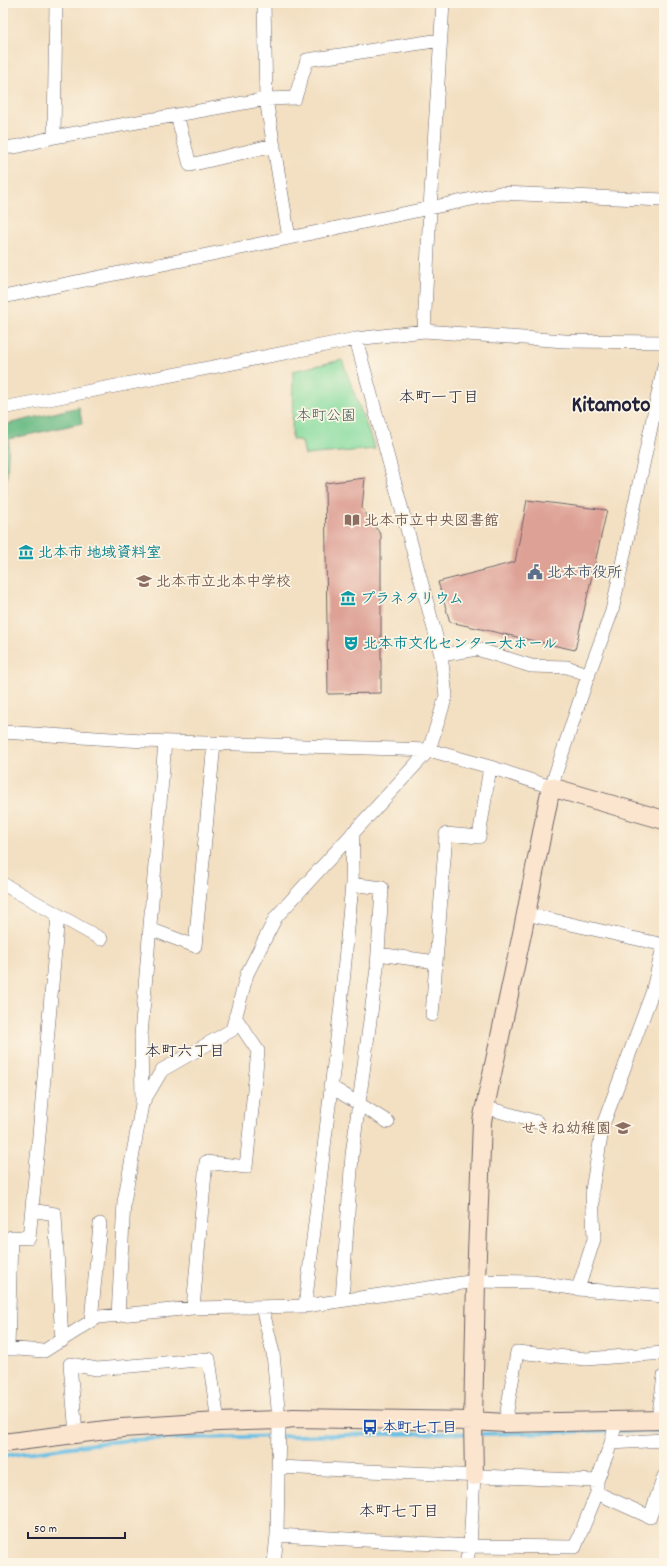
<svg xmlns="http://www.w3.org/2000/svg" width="667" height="1566" font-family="Dekko,'Klee One',sans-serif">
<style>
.green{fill:#86dc9f;stroke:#547f6d}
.forest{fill:#6cbc86;stroke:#476f60}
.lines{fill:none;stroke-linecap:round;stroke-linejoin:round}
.stream{stroke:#68bfe5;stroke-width:4}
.building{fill:#dea196}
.street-casing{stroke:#6b646a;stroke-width:14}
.secondary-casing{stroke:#6b646a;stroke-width:20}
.street{stroke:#fff;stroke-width:13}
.secondary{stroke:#fce5cf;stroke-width:18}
.labels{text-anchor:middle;stroke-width:3.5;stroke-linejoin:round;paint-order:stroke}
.park-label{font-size:15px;fill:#405a59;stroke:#fcf5e5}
.education-label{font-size:15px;font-weight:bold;fill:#785e54;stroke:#fcf5e5;text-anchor:start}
.culture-label{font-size:15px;font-weight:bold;fill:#0d838f;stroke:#fcf5e5;text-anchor:start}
.service-label{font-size:15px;font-weight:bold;fill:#4e5e75;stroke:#fcf5e5;text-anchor:start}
.transit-label{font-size:15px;font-weight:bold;fill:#164399;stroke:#fcf5e5;text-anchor:start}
.neighbourhood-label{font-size:16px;fill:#22223b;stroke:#fcf5e5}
.town-label{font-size:23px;font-weight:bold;fill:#22223b;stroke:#fcf5e5}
</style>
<rect width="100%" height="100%" fill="#fcf5e5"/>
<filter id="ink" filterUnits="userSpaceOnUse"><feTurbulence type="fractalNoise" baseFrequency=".025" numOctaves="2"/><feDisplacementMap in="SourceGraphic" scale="8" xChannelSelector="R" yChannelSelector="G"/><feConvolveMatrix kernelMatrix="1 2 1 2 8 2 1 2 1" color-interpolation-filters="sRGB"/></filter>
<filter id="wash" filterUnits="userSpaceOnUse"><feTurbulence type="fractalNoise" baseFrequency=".012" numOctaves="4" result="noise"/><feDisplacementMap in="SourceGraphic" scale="16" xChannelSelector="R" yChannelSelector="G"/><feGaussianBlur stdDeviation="0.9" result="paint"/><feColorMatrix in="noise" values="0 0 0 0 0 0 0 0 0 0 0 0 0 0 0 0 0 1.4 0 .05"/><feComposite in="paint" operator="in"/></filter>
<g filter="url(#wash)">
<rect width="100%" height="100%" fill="#f3dfc1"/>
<path class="green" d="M342,360L375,449L305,455L302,441L292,439L293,371Z"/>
<path class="forest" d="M79,407L82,423L9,439L3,539V425Z"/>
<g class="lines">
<path class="stream" d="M478,1434L597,1431H664
M3,1456L109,1442L147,1439L444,1433L469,1434"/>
</g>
<g id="blocks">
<path class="building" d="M365,478L362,508L381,535V693L328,694L325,483Z
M527,500L607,510L575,650L450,622L438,582L515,562Z"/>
</g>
</g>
<g filter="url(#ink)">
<use href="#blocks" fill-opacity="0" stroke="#6b646a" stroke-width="1"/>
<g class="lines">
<g class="street-casing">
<path id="street" d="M264,3L266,99L289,238
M177,115L190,165L274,145
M54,137L56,3
M3,148L20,146L54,137L266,99L295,98L307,60L441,40
M3,297L289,238L500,193L664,200
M424,331L430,208L443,3
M3,408L356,339L424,331L565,341L664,342
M441,655L477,649L531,666L567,667L589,675
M3,732L143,741L429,750L490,767L551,787L590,670L612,611L664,366
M3,884L101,939
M526,914L664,945
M150,929L195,946L214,743
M378,954L436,962L432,1015
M436,962L446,834L479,837L490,767
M330,1086L388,1122
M142,1104L162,1070L232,1030L247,974L276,917L429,750L446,696L441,655L356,339
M484,1107L537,1122
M32,1210L55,1214L62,1341
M578,1289L594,1239L592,1190L603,1125L652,993L664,943
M342,1300L352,1155L377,968L382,888L352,884
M305,1306L341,1005L352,884L353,832
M262,1307L273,1353L279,1420L277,1535L274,1563
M193,1308L206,1162L246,1167L258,1051L235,1017
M118,1316L124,1202L142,1104L141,1036L165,742
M91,1321L100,1224
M3,1348L44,1351L98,1317L193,1308L305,1306L476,1281L533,1282L578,1289L664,1296
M8,1349L11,1237L29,1238L38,1147L58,915
M658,1420L664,1376
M505,1423L517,1352L586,1359L664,1353
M76,1434L70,1364L97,1369L209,1359L218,1422
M611,1443L664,1440
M278,1467L597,1481
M597,1493L650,1517L664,1476
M277,1535L470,1546L575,1547L597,1493V1481L611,1443L616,1421
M466,1563L470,1546L474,1476"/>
</g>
<g class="secondary-casing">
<path id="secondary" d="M3,1443L122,1428L218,1422L279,1420L293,1418L473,1421L505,1423L664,1420
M474,1476L473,1421L476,1281L482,1121L523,929L551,787L664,820"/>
</g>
<use href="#street" class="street"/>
<use href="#secondary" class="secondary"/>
</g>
</g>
<defs>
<g id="library-bare" transform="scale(1.2)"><path d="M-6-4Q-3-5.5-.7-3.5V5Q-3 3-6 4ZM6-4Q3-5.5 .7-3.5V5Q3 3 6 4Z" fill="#8d6e63" stroke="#fcf5e5" stroke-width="2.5" paint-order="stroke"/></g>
<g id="museum-bare" transform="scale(1.2)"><path d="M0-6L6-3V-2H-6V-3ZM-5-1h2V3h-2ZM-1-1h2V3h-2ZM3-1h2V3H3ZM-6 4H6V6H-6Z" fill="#0f9aa8" stroke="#fcf5e5" stroke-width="2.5" paint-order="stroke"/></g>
<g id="civic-bare" transform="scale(1.2)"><path d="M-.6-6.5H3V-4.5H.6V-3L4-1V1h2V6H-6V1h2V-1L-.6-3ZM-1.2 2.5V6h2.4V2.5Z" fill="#5c6f8a" stroke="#fcf5e5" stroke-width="2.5" paint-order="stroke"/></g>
<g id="school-bare" transform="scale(1.2)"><path d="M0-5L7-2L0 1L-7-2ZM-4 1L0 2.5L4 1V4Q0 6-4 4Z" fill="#8d6e63" stroke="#fcf5e5" stroke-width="2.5" paint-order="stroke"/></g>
<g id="theatre-bare" transform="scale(1.2)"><path d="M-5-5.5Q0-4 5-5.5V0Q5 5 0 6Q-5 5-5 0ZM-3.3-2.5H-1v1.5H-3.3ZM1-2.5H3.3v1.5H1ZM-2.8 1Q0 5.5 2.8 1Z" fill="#0f9aa8" stroke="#fcf5e5" stroke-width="2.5" paint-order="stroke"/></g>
<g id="bus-bare" transform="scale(1.2)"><path d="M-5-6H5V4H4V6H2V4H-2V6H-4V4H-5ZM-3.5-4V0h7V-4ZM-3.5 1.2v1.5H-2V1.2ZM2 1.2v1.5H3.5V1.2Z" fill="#1a4fb4" stroke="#fcf5e5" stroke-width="2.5" paint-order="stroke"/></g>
</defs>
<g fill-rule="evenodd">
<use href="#library-bare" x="352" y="520"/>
<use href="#museum-bare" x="26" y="552"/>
<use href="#civic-bare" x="535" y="572"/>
<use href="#school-bare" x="144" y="581"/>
<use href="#museum-bare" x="348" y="598"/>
<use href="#theatre-bare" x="351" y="643"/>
<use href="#school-bare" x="623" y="1128"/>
<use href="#bus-bare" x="370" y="1427"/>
</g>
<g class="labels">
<g class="park-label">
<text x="326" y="420">本町公園</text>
</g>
<g class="education-label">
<text x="364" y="525">北本市立中央図書館</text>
<text x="156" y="586">北本市立北本中学校</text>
<text x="611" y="1133" text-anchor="end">せきね幼稚園</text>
</g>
<g class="culture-label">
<text x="38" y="557">北本市 地域資料室</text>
<text x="360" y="603">プラネタリウム</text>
<text x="363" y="648">北本市文化センター大ホール</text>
</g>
<g class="service-label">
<text x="547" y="577">北本市役所</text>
</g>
<g class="transit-label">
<text x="382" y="1432">本町七丁目</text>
</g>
<g class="neighbourhood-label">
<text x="439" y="402">本町一丁目</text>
<text x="185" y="1056">本町六丁目</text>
<text x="399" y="1516">本町七丁目</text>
</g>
<g class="town-label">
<text x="611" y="411">Kitamoto</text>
</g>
</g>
<rect width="667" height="1566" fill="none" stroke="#fcf5e5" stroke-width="16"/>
<path d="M28 1532v6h97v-6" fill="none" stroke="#22223b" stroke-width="2"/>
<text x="34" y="1532" font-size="12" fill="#22223b" stroke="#fcf5e5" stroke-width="3" paint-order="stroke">50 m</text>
</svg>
